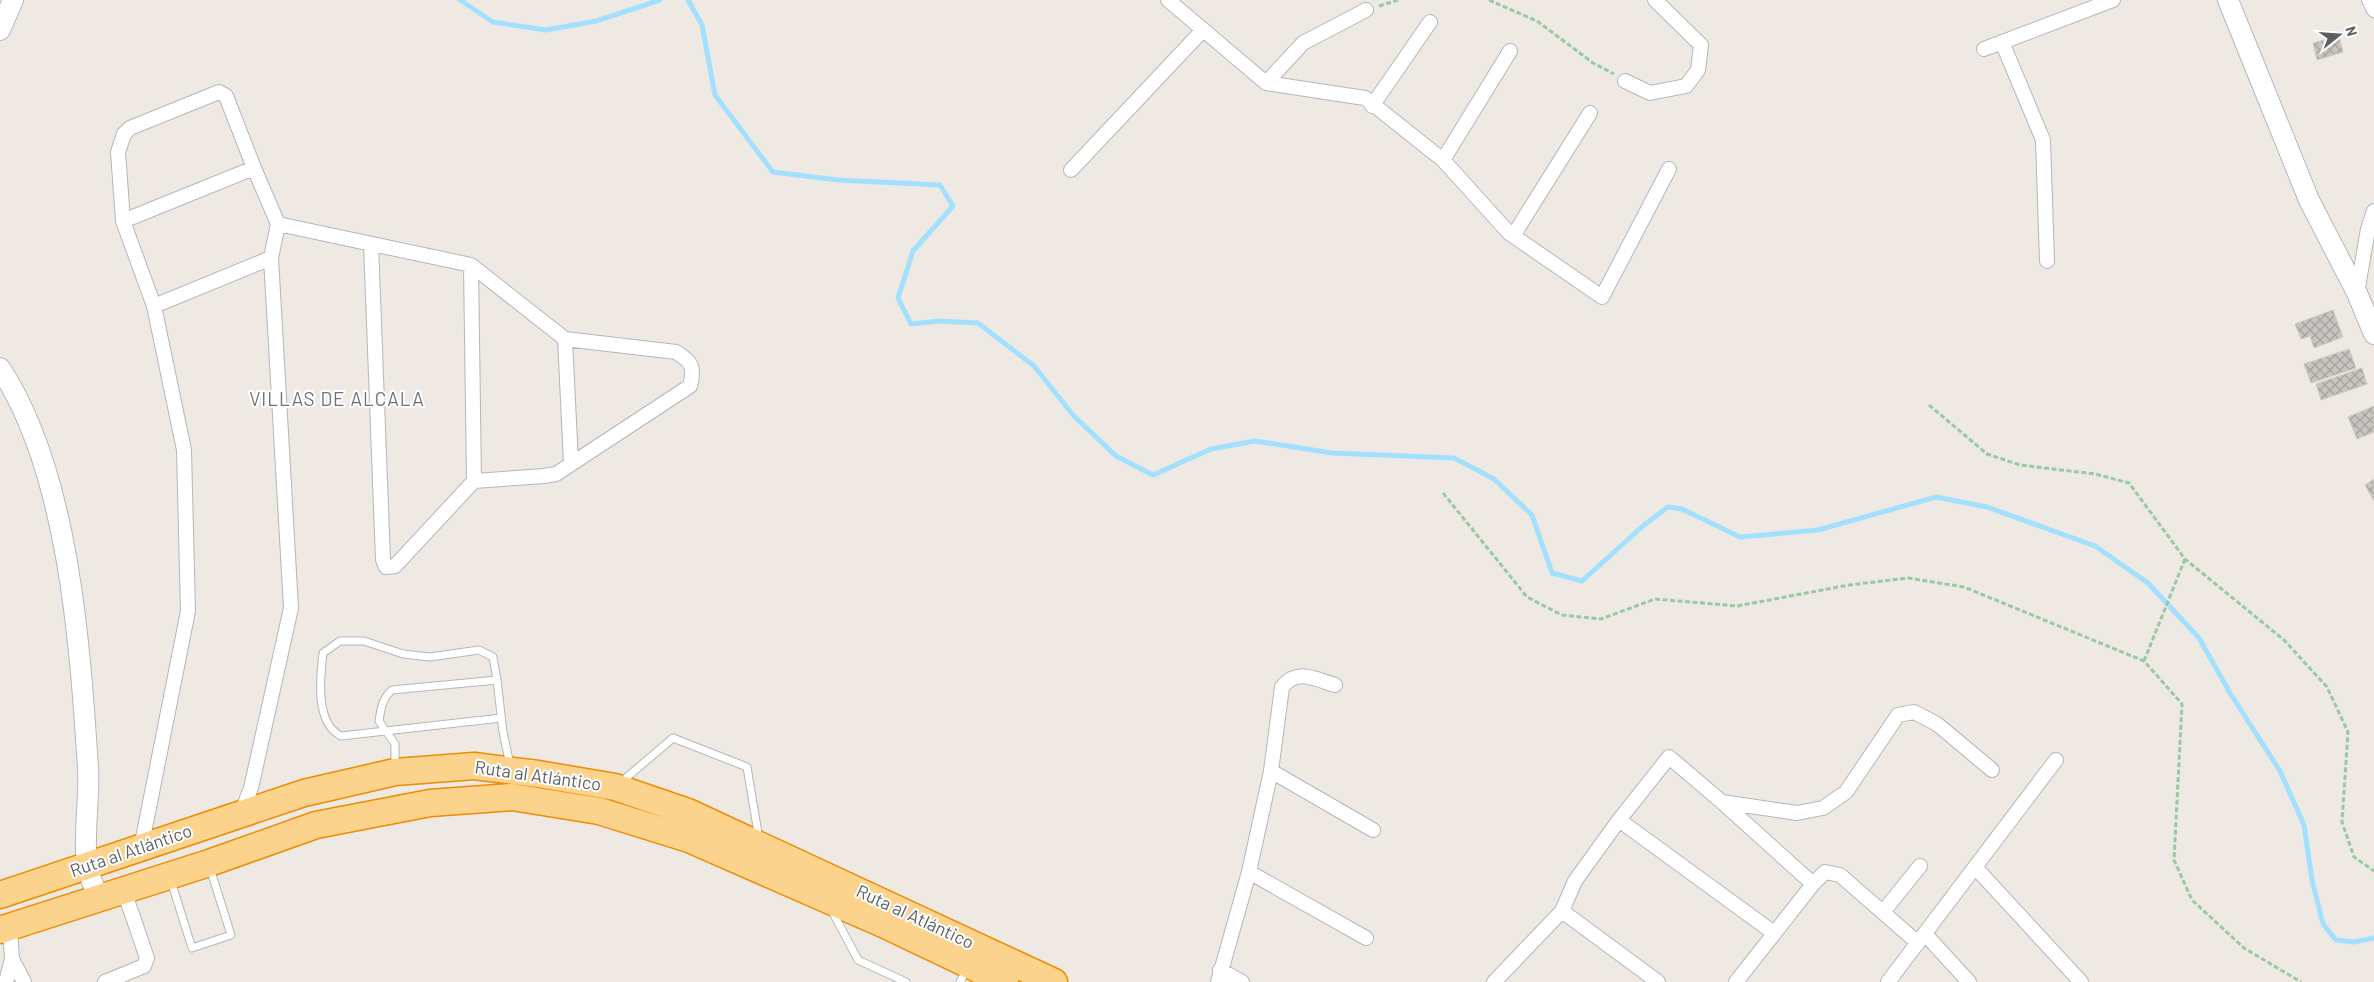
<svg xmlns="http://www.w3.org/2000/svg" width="2374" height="982" font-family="Barlow,sans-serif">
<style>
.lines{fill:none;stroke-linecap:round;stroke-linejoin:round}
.stream{stroke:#a2e0fe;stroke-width:5}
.building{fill:url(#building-cross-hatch);stroke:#d2cbc1}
.lane-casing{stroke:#b3b6ba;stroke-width:9}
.street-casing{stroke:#b3b6ba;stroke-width:16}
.secondary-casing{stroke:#b4b8bd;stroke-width:22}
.highway-casing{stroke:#ee8b02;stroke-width:29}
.path{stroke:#99c9a2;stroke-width:3;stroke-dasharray:5 2.5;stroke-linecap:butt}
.lane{stroke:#fff;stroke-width:7}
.street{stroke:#fff;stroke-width:14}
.secondary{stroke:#fff;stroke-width:20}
.highway{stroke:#fcd38c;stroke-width:26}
.labels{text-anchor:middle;stroke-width:4;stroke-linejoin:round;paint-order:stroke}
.street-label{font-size:18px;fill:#5b6063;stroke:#fff}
.neighbourhood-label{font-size:19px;letter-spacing:1px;fill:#6c7275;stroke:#fff}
</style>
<defs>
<pattern id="building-cross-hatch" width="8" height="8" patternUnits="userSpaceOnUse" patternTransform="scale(1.25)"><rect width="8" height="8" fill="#c8c5c0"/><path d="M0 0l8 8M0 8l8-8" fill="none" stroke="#a5a3a0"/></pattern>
</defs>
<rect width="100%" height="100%" fill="#eeeae3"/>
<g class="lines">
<path class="stream" d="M460,0L493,22L546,30L596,21L660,0
M688,0L702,25L715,95L773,172L838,180L940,185L953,206L913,251L898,298L911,324L939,321L978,323L1034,366L1073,415L1116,456L1153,475L1211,449L1255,441L1332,453L1454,458L1494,479L1532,515L1552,573L1582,581L1644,525L1668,507L1682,509L1740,537L1818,530L1936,497L1987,507L2095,546L2148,583L2199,638L2230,693L2280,771L2304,825L2312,880L2323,924L2336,940L2354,942L2374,938"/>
</g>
<path class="building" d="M2339,36L2343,52L2317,60L2313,43Z
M2333,310L2343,337L2314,348L2310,336L2301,339L2295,324Z
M2349,349L2356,368L2311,383L2304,364Z
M2362,368L2367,384L2321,400L2316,384Z
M2374,406V432L2357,439L2348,417Z
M2374,479V501L2365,485Z"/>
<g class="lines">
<g class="lane-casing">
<path id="lane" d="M497,680L493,657L479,650L430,657L403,654L364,641H340L323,653C320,678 315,723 341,736L501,718
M395,766V744L379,721C381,708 382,699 392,690L497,680L503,732L510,765
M620,783L673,738L747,767L759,839
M171,881L192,948L231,935L210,868
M832,911L858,960L906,982
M960,982L967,969"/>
</g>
<g class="street-casing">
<path id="street" d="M1168,0L1266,83L1365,98L1443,160L1509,233L1602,297L1669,169
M2369,0L2374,10
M2002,42L2043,140L2047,261
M1984,49L2113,0
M1625,81L1650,93L1686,86L1698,70L1701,45L1655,0
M1266,83L1303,43L1366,10
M1372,106L1430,22
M1443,160L1510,51
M1071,170L1203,30
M123,221L254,168
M278,224L471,265L565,339L676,352C692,362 695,367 690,386L556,474L544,476L474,481L395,566L386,567L383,560L371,244
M1513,236L1590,113
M471,265L474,481
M2357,293L2368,229L2374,211
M154,306L271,258
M565,339L571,463
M1271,771L1373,830
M1722,802L1797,813L1823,808L1846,792L1898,715L1914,712L1937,724L1992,770
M1619,820L1774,933
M141,848L188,611L184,450L154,306L123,221L118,152L124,134L130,128L219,92L226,96L254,168L278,224L271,258L291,608L251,788L241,814
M1975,867L2081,982
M1249,872L1366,938
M1562,911L1658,982
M1883,912L1920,866
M1925,934L1969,982
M12,959L24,982
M1220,970L1242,982
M6,982L12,959L10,928
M105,982L144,966L147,958L124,891
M1218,982L1249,872L1271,771L1282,687C1298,668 1314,679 1335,685
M1494,982L1562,911L1575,881L1619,820L1669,757L1722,802L1813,884
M1736,982L1813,884L1825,872L1840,875L1918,943
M1888,982L2056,760"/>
</g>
<g class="secondary-casing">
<path id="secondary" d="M2228,0L2309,200L2357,293L2374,334
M0,30L13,0
M0,368C69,473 80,645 88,768C90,800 83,832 87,863C88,875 95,888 99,899"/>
</g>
<g class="highway-casing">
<path id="highway" d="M0,895L304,793L395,772L474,766L538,774L615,787L688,812L1054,982
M0,930L209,863L316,825L430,803L512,797L599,811L689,839L883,924L1005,982"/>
</g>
<path class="path" d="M1489,0L1537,21L1593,63L1614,74
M1379,6L1398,0
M1929,405L1987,454L2020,465L2095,474L2129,483L2185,559L2284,640L2327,687L2348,732L2342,822L2354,857L2374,871
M1443,493L1527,597L1562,615L1601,619L1655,599L1737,606L1849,585L1908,578L1964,587L2144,661L2182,704L2174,860L2192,900L2244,948L2301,982
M2144,661L2185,559"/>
<use href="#lane" class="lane"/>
<use href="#street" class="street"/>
<use href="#secondary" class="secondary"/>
<use href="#highway" class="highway"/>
</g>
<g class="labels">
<g class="street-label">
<text transform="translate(538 776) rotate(8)" y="6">Ruta al Atlántico</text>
<text transform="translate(131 851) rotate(-19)" y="6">Ruta al Atlántico</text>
<text transform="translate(915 917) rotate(25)" y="6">Ruta al Atlántico</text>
</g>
<g class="neighbourhood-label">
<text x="337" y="406">VILLAS DE ALCALA</text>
</g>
</g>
<g transform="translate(2339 35) rotate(73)" stroke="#ffffff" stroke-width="4" paint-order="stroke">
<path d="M0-4L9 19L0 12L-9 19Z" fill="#5b6063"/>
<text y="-8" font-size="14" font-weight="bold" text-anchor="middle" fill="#5b6063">N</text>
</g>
</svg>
